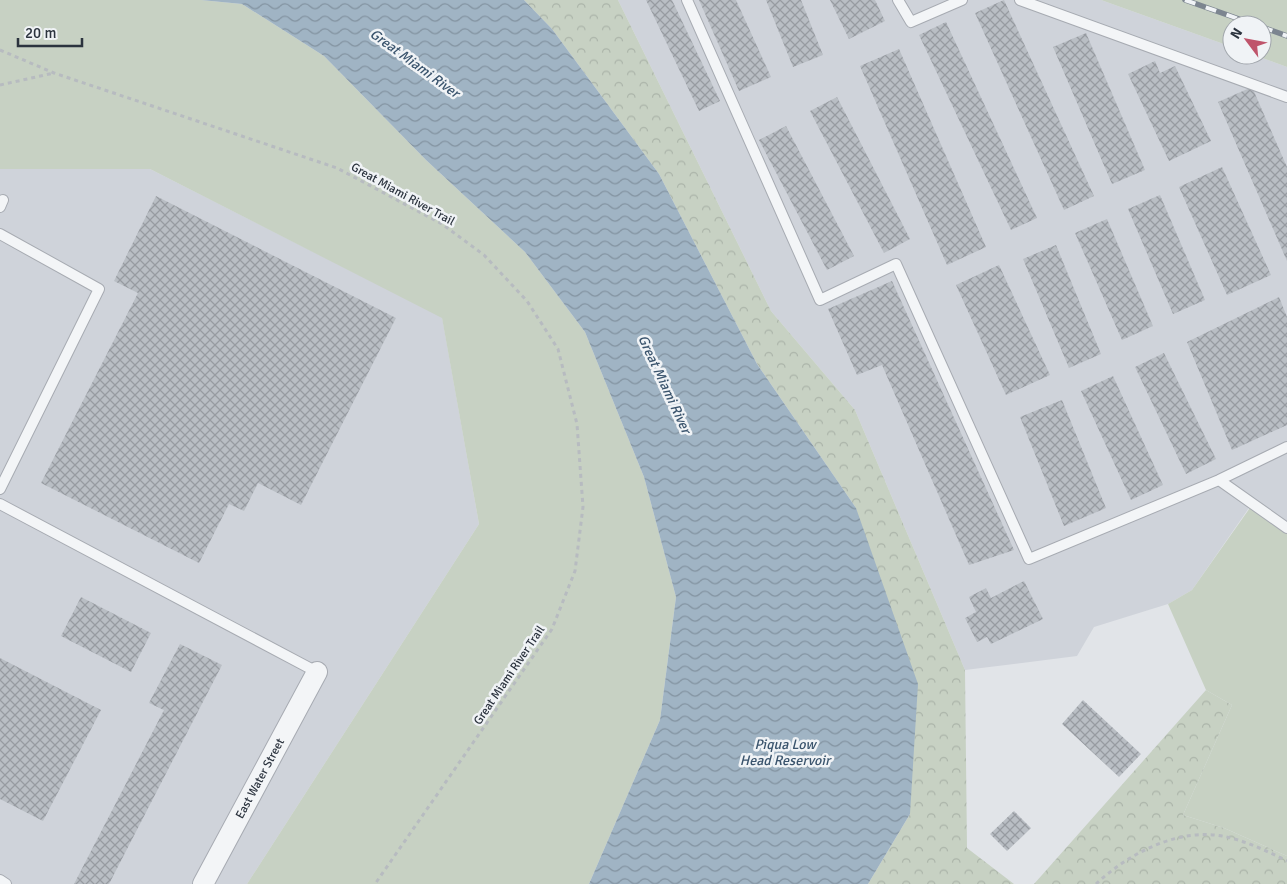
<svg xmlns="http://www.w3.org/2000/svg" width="1287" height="884" font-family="Signika,sans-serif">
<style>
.built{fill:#cfd3da}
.grass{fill:#c7d1c3}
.forest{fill:url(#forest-crowns)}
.water{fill:url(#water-waves)}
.building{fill:url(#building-cross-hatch)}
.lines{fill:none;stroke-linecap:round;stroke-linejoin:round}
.lane-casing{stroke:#a7abb2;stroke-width:12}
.street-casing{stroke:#a7abb2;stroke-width:22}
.path{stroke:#b7bbc0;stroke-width:3;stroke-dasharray:4 4;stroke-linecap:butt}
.lane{stroke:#f3f5f7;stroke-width:10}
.street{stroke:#f3f5f7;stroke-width:20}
.rail-casing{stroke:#7c8590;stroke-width:5.5}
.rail{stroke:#f0f3f6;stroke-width:4;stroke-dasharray:11;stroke-linecap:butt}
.labels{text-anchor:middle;stroke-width:5;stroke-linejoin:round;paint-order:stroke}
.street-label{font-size:12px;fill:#2b333e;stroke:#f0f3f6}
.water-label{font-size:14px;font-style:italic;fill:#3a546d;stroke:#f0f3f6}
</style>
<defs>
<pattern id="forest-crowns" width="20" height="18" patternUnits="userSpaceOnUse" patternTransform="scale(1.25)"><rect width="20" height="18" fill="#c7d1c3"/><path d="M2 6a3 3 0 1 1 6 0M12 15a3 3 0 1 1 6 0" fill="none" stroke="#abb4a9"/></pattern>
<pattern id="water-waves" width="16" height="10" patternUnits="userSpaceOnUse" patternTransform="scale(1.25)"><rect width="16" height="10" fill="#a0b4c4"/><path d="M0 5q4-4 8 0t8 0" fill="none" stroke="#8393a1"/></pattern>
<pattern id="building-cross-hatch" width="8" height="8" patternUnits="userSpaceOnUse" patternTransform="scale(1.25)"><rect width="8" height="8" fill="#b9bec4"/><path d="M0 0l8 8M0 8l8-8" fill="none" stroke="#979ba1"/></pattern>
</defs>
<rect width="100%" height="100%" fill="#e1e4e8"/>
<path class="built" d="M618,0H1101L1232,47V55H1254L1287,67V528L1251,505L1192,590L1168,604L1094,627L1077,656L965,670L855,410L771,311Z
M0,169H150L442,317L479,524L247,884H0Z"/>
<path class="grass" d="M0,0H201L242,4L324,56L426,160L525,252L585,332L644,477L676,597L660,720L589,884H247L479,524L442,318L150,169H0Z
M1101,0H1287V67L1254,55H1262V25H1232V47Z
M1252,505L1287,528V856L1224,828L1183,815L1232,705L1206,690L1168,604L1192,590Z"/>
<path class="forest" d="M524,0H618L771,311L855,410L965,670L967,848L1014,884H868L910,814L856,508L757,364L659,174L552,29Z
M1206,690L1232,705L1183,815L1224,828L1287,856V884H1034Z"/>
<path class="water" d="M201,0H524L552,29L659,174L757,364L856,508L918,684L910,814L868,884H589L660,720L676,597L644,477L585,332L525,252L426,160L324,56L242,4Z"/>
<path class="building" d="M646,0H672L720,101L699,111Z
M699,0H736L771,77L739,91Z
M766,0H801L823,55L793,67Z
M830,0H875L885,21L849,39Z
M1004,0L1094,196L1064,210L975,13Z
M946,22L1037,218L1011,230L919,35Z
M1086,33L1145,170L1112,184L1053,47Z
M899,49L986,247L947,265L860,66Z
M1155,61L1160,73L1175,66L1211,141L1169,161L1128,74Z
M1252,87L1287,167V261L1218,102Z
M837,97L910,239L884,253L810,111Z
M786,126L854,256L827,270L759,140Z
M1222,167L1271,275L1227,295L1179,187Z
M1160,195L1205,300L1173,314L1128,209Z
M156,196L396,318L301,505L258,483L244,511L229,504L199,563L41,483L138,293L114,281Z
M1107,219L1153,326L1122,340L1075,233Z
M1056,245L1101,354L1069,368L1023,259Z
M999,265L1050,375L1006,395L956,285Z
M892,281L1014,550L969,565L882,365L857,375L828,309Z
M1279,297L1287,317V425L1232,450L1187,342Z
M1164,353L1216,459L1186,474L1135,367Z
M1113,376L1163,485L1131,500L1081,391Z
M1062,400L1106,508L1064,526L1020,417Z
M1024,581L1043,619L991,644L987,637L977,642L965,618L976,612L969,597L986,588L991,598Z
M81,597L151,633L131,672L61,636Z
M180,644L222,665L109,884H74L164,710L149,703Z
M0,658L101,710L43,821L0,799Z
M1083,700L1141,754L1119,777L1062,724Z
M1014,811L1031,828L1007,851L990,834Z"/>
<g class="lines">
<g class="lane-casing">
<path id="lane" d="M687,0L820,300L896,264L1029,559L1219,480L1287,447
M898,0L911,22L962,0
M1020,0L1287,97
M0,207L3,200
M0,234L99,289L0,489
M1219,480L1287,528
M0,504L317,672
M0,880L6,884"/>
</g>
<g class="street-casing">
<g id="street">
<path id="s1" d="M203,884L317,672"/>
</g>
</g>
<path class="path" d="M0,50L54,73L337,168L442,224L484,255L527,301L558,349L577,424L583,507L575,571L552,629L375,884
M0,85L54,73
M1096,884C1128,854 1177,828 1222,836C1244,840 1267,851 1287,861"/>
<use href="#lane" class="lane"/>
<use href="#street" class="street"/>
<g class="rail-casing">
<path id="rail" d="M1185,0L1256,25
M1262,27L1287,36"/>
</g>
<use href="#rail" class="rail"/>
</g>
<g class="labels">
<g class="street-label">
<text transform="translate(403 194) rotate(29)" y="4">Great Miami River Trail</text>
<text transform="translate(509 675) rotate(-56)" y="4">Great Miami River Trail</text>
<text dy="4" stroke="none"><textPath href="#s1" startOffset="120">East Water Street</textPath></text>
</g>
<g class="water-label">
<text transform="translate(415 63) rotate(36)" y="5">Great Miami River</text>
<text transform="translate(665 384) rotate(65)" y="5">Great Miami River</text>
<text x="785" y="749">Piqua Low<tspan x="785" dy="16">Head Reservoir</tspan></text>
</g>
</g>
<g transform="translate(1247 40) rotate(302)"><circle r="24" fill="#f0f3f6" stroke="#a1a6ac"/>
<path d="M0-4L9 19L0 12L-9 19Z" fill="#bf546b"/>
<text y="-8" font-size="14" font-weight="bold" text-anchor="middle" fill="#2b333e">N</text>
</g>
<path d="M18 38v8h64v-8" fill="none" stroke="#2b333e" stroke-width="2.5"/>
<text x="25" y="38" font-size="15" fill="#2b333e" stroke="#f0f3f6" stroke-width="4" paint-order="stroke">20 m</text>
</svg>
